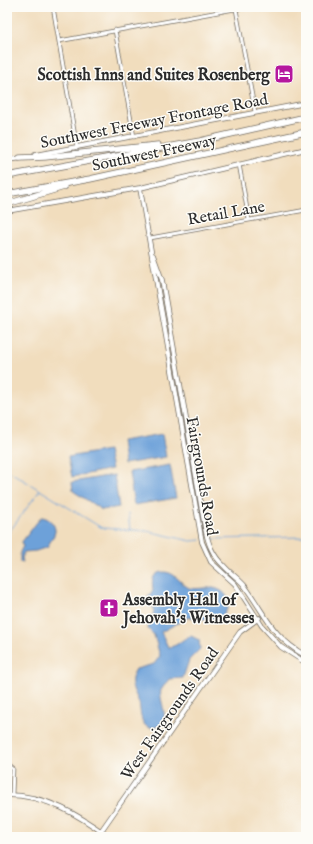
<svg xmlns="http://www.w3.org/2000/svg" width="313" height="844" font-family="'IM FELL English',serif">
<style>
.water{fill:#6da1d9;stroke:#4c6682}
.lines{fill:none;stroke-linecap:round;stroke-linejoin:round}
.stream{stroke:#6da1d9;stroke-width:1}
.street-casing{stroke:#70695e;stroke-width:4.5}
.secondary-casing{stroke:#70695e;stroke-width:5.5}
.highway-casing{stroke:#70695e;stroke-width:7}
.street{stroke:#fff;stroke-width:3}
.secondary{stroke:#fff;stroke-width:4}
.highway{stroke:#fff;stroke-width:5.5}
.labels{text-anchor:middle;stroke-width:3;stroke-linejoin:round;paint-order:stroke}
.poi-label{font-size:16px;font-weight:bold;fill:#2b2b2b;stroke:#fdfcf7;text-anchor:end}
.street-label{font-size:16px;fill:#2b2b2b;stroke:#fdfcf7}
</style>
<rect width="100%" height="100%" fill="#fdfcf7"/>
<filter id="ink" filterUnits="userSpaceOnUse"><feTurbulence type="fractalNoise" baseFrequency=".025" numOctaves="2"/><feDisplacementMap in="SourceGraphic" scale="8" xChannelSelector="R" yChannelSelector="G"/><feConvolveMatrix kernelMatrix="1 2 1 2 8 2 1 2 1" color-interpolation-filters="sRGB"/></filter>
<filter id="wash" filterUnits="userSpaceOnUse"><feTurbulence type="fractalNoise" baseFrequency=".012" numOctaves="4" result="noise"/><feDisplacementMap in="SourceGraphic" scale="16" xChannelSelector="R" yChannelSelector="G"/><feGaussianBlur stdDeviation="0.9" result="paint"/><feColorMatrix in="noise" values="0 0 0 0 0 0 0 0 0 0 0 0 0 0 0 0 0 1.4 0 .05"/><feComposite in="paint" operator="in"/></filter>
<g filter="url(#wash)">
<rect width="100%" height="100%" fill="#f1ddbd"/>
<path class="water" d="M162,434L166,457L124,464L121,441Z
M108,450L112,469L72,477L68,457Z
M170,465L176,498L134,505L129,472Z
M114,475L119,507L102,510L73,491L72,482Z
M41,517C48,517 56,524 55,532C54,537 49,542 48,547L36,551L24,552L22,558L23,562H20V552L23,546L21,543Z
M161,572C176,571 178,582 189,588C198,590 209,586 217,589C235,595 230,616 214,619C205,621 197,618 189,617L161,632L168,647C178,647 182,638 191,636L199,640L200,649L189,660L183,678L169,679L161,690C158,700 173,722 156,727C139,732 141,710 139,703C134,689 127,684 136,669L154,664L160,656L154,635L148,629C150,616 160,612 147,599L153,590C152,582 151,575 161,572Z"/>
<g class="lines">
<path class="stream" d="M7,470L102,528L147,531L191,541L201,540
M128,514L130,530
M7,535L40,490
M210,539L306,537"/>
</g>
</g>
<g filter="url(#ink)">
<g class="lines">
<g class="street-casing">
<path id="street" d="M53,7L77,148
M236,9L255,112
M115,30L134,137
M59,41L246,7
M239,164L249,220
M150,238L306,210
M7,764L13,769L12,795"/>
</g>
<g class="secondary-casing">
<path id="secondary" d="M35,155L306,103
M7,160L23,158
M140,188L202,542L211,562L235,584L262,626L281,647L306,663
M7,211L140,188L306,149
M153,255L162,280L205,528C208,543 212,555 224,566C230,573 238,578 244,585C266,615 271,636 306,656
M7,795C46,795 79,815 109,837
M101,831L240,632L259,618"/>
</g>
<g class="highway-casing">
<path id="highway" d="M20,158L45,157L158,145
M7,176L200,141L306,117
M7,194L90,179L306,132
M7,204L64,187"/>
</g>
<use href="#street" class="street"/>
<use href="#secondary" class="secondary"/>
<use href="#highway" class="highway"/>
</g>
</g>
<defs>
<g id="hotel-square" transform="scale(1)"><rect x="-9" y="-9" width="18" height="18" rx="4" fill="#b5179e" stroke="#fdfcf7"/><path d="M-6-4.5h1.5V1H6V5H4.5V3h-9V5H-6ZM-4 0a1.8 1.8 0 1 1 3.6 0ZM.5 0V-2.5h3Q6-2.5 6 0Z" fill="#fff"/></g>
<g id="church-square" transform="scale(1)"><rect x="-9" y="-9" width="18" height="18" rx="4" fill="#b5179e" stroke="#fdfcf7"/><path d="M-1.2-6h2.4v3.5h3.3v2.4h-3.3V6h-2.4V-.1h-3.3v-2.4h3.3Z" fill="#fff"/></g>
</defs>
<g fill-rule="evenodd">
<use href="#hotel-square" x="284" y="74"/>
<use href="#church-square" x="109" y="608"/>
</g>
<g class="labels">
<g class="poi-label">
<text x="270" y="80">Scottish Inns and Suites Rosenberg</text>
<text x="123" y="605" text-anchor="start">Assembly Hall of<tspan x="123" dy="18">Jehovah's Witnesses</tspan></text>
</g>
<g class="street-label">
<text transform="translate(154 120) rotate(-11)" y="6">Southwest Freeway Frontage Road</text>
<text transform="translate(154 152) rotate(-12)" y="6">Southwest Freeway</text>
<text transform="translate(226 212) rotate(-10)" y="6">Retail Lane</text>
<text transform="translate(203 476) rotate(80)" y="6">Fairgrounds Road</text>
<text transform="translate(169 713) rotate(-55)" y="6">West Fairgrounds Road</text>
</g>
</g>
<rect width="313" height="844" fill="none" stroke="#fdfcf7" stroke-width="24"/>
</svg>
